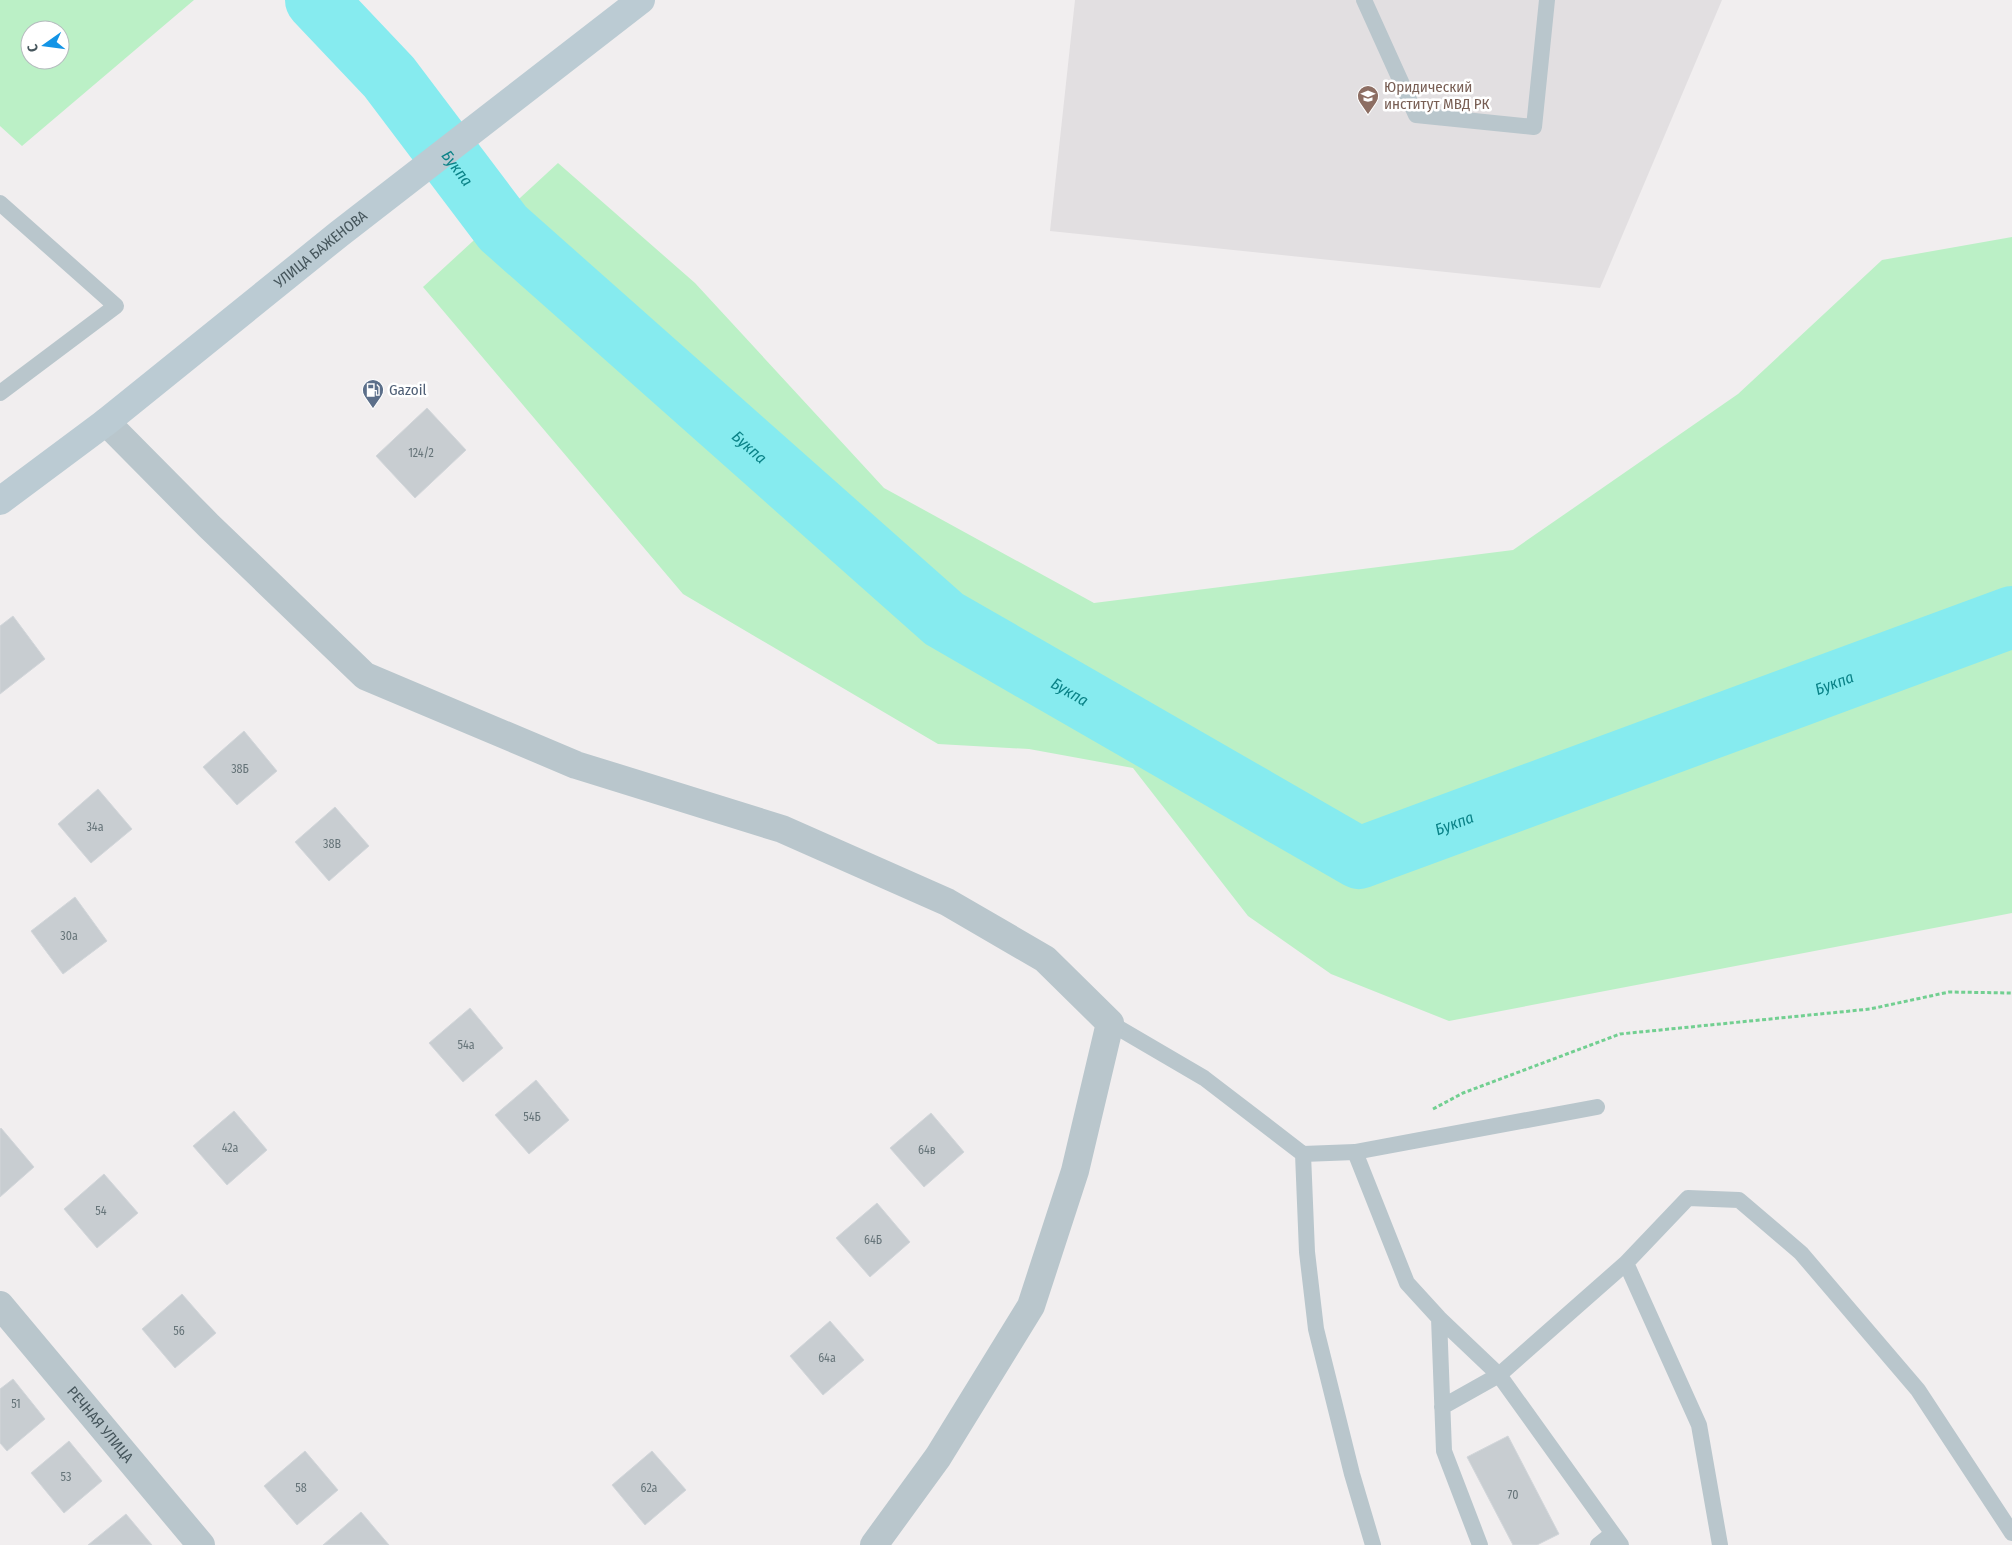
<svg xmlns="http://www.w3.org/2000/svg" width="2012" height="1545" font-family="'Fira Sans Condensed',sans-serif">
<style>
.education{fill:#e2dfe1}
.green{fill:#bbf0c6;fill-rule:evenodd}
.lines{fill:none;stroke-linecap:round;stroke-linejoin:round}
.river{stroke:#86ebef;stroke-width:62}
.building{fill:#c8cdd1;stroke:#d2d6da}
.path{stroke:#72cf91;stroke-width:3;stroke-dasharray:4 2.5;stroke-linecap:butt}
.lane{stroke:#b9c6cc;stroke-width:16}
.street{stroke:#b9c6cc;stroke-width:28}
.secondary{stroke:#bbcbd3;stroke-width:28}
.labels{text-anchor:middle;stroke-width:5;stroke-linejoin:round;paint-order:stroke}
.number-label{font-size:12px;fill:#667479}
.education-label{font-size:15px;fill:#785e54;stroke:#fff;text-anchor:start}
.street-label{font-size:15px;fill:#46565c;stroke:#fff}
.service-label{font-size:15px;fill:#4e5e75;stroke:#fff;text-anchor:start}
.water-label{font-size:16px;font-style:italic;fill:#0a8287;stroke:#fff}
</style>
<rect width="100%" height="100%" fill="#f1eeef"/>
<path class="education" d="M1075,0H1722L1600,288L1050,231Z"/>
<path class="green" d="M0,0H194L22,146L0,126ZM30,30H60V60H30Z
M558,163L695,283L884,488L1094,603L1513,550L1738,394L1882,260L2012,237V913L1449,1021L1331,974L1248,916L1133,768L1029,749L938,744L683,594L423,287Z"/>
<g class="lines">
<path class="river" id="s1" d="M316,0L389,77L503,228L944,619L1359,858L2012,617"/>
</g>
<path class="building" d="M427,408L466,450L415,498L376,456Z
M13,616L45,659L0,694V626Z
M244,731L277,771L237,805L203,767Z
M98,789L132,829L91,863L58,824Z
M335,807L369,846L329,881L295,842Z
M75,897L107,941L63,974L31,931Z
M470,1008L503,1048L463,1082L429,1043Z
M536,1080L569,1120L529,1154L495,1115Z
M234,1111L267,1150L227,1185L193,1146Z
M931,1113L964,1152L924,1187L890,1148Z
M1,1128L34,1167L0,1197V1129Z
M104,1174L138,1213L97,1248L64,1209Z
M877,1203L910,1242L870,1277L836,1238Z
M182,1294L216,1333L175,1368L142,1329Z
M830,1321L864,1360L823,1395L790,1356Z
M13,1379L45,1419L7,1451L0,1443V1389Z
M1508,1436L1559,1534L1537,1545H1513L1467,1457Z
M69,1441L102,1481L64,1513L31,1473Z
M305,1451L338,1490L297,1525L264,1486Z
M652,1451L686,1490L645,1525L612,1485Z
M361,1512L389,1545H323Z
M126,1514L152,1545H88Z"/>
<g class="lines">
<path class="path" d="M1433,1109L1463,1093L1620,1034L1870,1009L1949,992L2012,993"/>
<path class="lane" d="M1364,0L1416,115L1534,127L1547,0
M0,203L116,306L0,393
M1110,1023L1204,1078L1303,1154L1355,1152L1597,1107
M1355,1152L1407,1283L1439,1318L1499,1375L1621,1545
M1303,1154L1307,1252L1316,1329L1352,1474L1373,1545
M1626,1263L1699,1425L1720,1545
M1439,1318L1444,1451L1480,1545
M1442,1407L1499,1375L1626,1263L1688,1198L1739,1200L1801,1253L1918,1390L2012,1533
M1598,1545L1612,1534"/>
<g class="street">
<path d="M106,422L209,526L365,676L576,765L782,829L947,902L1045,959L1110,1023L1075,1171L1031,1306L938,1457L874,1545"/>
<path id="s2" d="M0,1305L201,1545"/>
</g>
<path class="secondary" id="s3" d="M0,501L106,422L339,234L641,0"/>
</g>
<defs>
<g id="university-pin" transform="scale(1.125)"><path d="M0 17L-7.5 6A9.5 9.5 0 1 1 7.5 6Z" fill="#8d6e63" stroke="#fff"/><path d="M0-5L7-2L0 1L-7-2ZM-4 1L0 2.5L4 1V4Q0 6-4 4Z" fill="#fff"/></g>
<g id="fuel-pin" transform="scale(1.125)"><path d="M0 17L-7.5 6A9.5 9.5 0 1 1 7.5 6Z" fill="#5c6f8a" stroke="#fff"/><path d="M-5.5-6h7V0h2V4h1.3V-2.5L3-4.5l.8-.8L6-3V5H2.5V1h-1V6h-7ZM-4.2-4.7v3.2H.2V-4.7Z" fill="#fff"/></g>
</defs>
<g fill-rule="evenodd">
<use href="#university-pin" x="1368" y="96"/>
<use href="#fuel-pin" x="373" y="390"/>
</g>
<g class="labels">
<g class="number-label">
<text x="421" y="457">124/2</text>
<text x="240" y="773">38Б</text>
<text x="95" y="831">34а</text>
<text x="332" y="848">38В</text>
<text x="69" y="940">30а</text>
<text x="466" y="1049">54а</text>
<text x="532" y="1121">54Б</text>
<text x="230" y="1152">42а</text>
<text x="927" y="1154">64в</text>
<text x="101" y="1215">54</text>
<text x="873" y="1244">64Б</text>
<text x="179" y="1335">56</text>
<text x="827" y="1362">64а</text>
<text x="16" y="1408">51</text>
<text x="66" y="1481">53</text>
<text x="301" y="1492">58</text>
<text x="649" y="1492">62а</text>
<text x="1513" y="1499">70</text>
</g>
<g class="education-label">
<text x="1384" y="92">Юридический<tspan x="1384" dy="17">институт МВД РК</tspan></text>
</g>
<g class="street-label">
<text dy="5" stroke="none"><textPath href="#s3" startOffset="408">УЛИЦА БАЖЕНОВА</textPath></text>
<text dy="5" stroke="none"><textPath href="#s2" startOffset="156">РЕЧНАЯ УЛИЦА</textPath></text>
</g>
<g class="service-label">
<text x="389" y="395">Gazoil</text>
</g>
<g class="water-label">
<text dy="6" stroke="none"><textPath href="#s1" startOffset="220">Букпа</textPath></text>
<text dy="6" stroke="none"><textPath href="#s1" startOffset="625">Букпа</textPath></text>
<text dy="6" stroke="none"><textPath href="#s1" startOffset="1870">Букпа</textPath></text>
<text dy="6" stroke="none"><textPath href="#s1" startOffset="1030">Букпа</textPath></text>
<text dy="6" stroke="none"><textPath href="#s1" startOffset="1465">Букпа</textPath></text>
</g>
</g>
<g transform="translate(45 45) rotate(256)"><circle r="24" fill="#ffffff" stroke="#b5bbbe"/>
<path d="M0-4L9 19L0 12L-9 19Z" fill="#1394e6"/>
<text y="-8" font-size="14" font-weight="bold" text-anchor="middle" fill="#46565c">С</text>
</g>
</svg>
